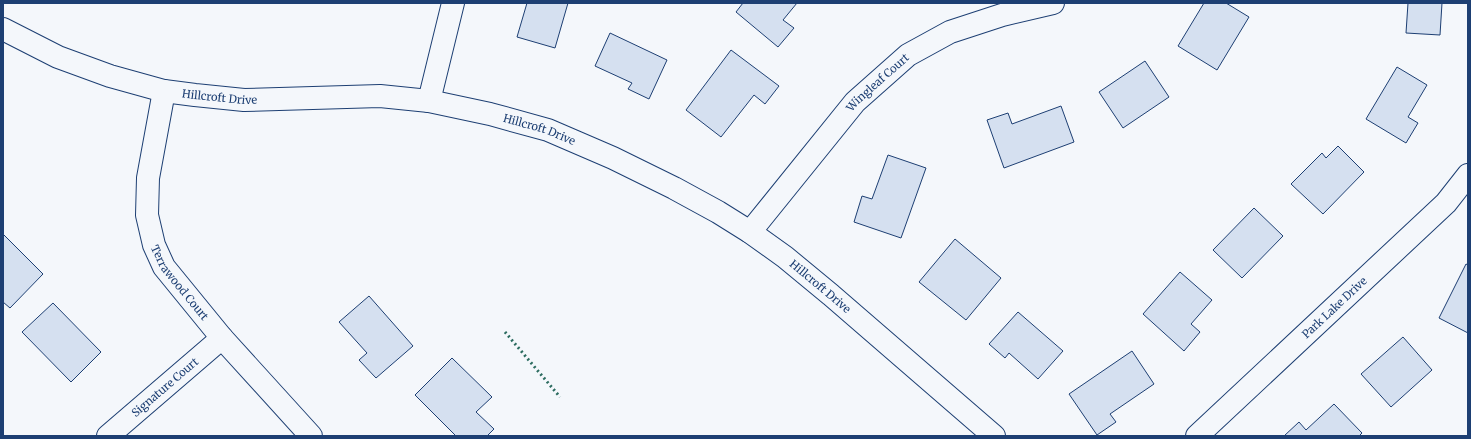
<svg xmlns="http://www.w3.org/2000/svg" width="1471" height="439" font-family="Merriweather,serif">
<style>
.building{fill:#d5e0f0;stroke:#1d3f73}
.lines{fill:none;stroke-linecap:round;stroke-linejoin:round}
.minor-casing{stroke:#1d3f73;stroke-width:24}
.minor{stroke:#f4f7fb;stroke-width:22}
.hedge{stroke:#2c6c60;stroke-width:3;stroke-dasharray:2 3;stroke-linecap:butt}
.labels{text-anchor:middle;stroke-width:3;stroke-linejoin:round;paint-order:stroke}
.street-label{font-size:11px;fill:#1d3f73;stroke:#f4f7fb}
</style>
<rect width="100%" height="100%" fill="#f4f7fb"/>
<path class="building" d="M527,3H568L555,48L517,37Z
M743,3H797L783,20L794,28L778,47L736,12Z
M1204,3H1226L1249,17L1217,70L1178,46Z
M1408,3H1442L1440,35L1406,33Z
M610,33L667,60L649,99L628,89L632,83L595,66Z
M731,50L779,86L765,104L754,95L721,137L686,110Z
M1145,61L1169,97L1123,128L1099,92Z
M1397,67L1427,85L1408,117L1418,123L1406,143L1366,119Z
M1061,106L1074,142L1004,168L987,120L1008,113L1012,124Z
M1338,146L1364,172L1323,214L1291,184L1322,153L1326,158Z
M888,155L926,168L901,238L854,222L862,196L872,199Z
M1254,208L1283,236L1242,278L1213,250Z
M3,234L43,274L10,308L3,302Z
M955,239L1001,278L966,320L919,282Z
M1466,264L1468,265V333L1439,318Z
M1180,272L1212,300L1191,324L1200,332L1184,351L1143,314Z
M369,296L413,346L376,378L359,360L367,353L339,322Z
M53,303L101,352L71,382L22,332Z
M1018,312L1063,351L1038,379L1009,353L1005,358L989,344Z
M1403,337L1432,370L1391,407L1361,374Z
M1132,351L1154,384L1110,414L1116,422L1097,435L1069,394Z
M452,358L492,397L476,412L494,429L487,436H456L415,395Z
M1334,404L1362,433L1359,436H1284L1299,422L1306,430Z"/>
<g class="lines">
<g class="minor-casing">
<g id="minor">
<path id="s1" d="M3,29L58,57L110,76L164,91L195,95L244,100L380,96L429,101L490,114L548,130L613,158L674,188L718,212L750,232L785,257L831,295L994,436"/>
<path id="s2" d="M164,91L148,178L147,215L154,245L164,267L222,338L311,436"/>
<path d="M429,101L453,3"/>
<path id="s3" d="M750,232L855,102L908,55L950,32L1002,15L1053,3"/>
<path id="s4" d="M108,436L222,338"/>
<path id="s5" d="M1197,436L1446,203L1468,175"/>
</g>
</g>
<use href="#minor" class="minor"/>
<path class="hedge" d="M505,332L560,397"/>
</g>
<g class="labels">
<g class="street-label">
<text dy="4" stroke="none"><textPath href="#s3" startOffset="197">Wingleaf Court</textPath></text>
<text dy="4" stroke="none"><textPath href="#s1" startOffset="229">Hillcroft Drive</textPath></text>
<text dy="4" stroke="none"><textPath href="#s1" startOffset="553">Hillcroft Drive</textPath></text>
<text dy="4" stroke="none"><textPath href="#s2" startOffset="202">Terrawood Court</textPath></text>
<text dy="4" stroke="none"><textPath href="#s1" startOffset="877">Hillcroft Drive</textPath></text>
<text dy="4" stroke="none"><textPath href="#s5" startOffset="188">Park Lake Drive</textPath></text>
<text dy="4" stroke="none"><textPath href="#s4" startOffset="75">Signature Court</textPath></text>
</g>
</g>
<rect width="1471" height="439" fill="none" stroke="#1d3f73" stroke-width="8"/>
</svg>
